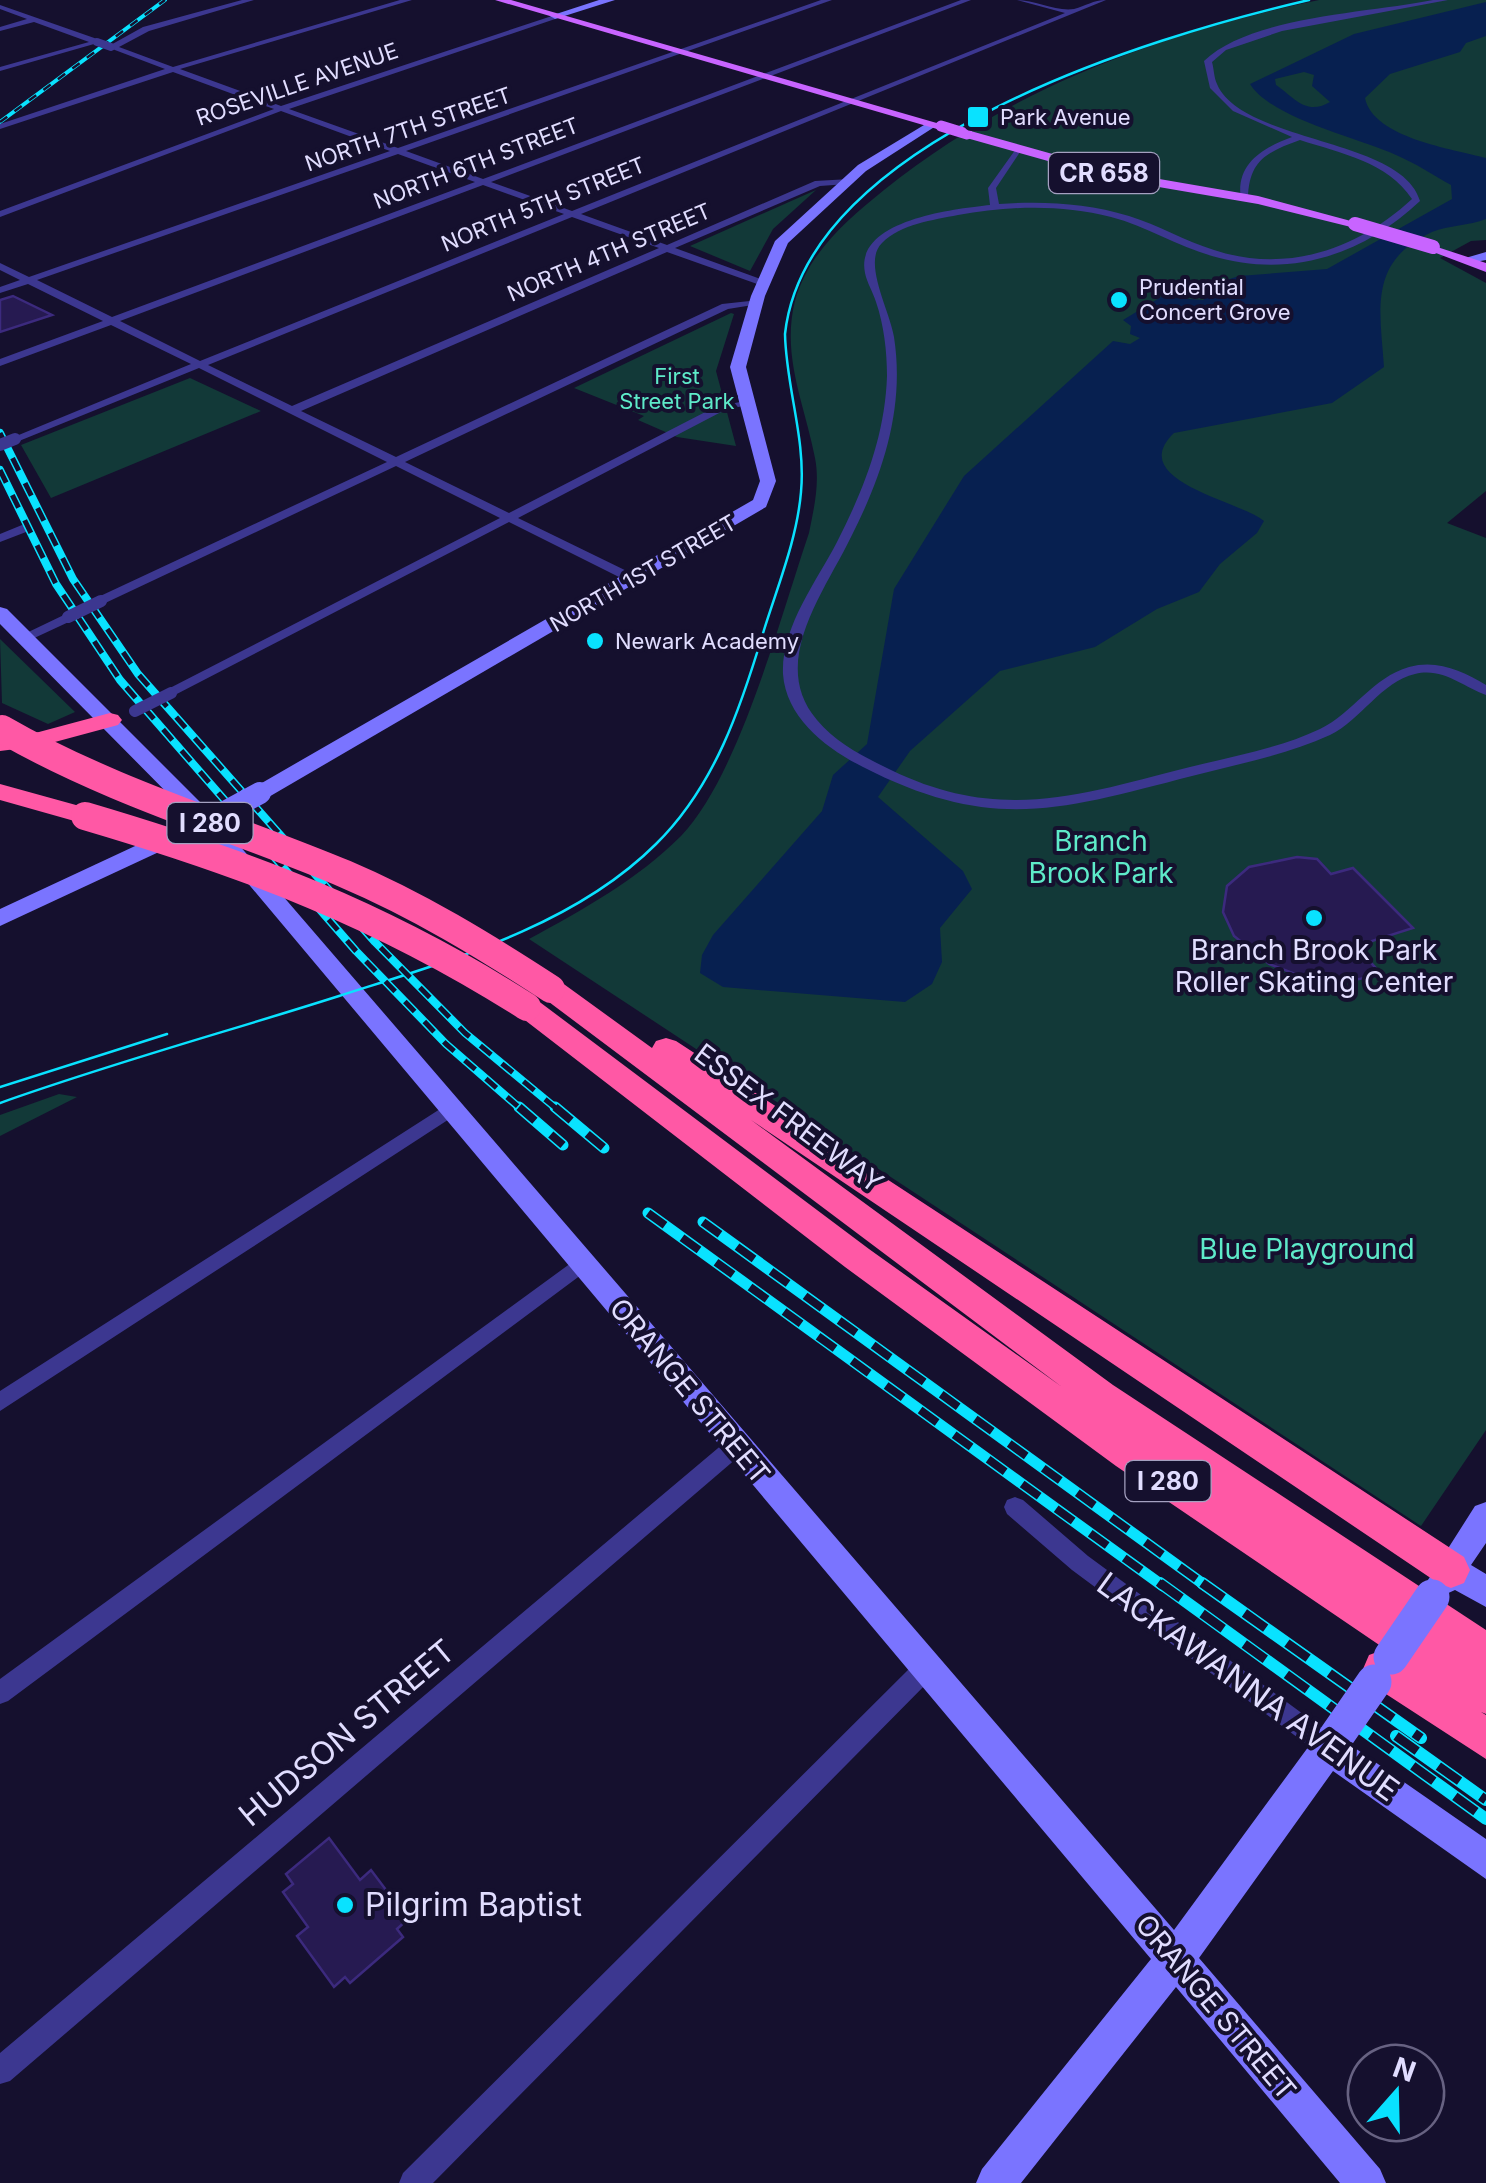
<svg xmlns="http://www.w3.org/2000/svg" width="1486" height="2183" font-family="Inter,sans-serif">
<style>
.green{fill:#123938}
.water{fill:#072050;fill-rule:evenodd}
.building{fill:#261a51;stroke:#3c2a7e;stroke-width:2.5}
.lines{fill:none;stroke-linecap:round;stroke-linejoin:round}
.street{fill:#3c3790;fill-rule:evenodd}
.secondary{fill:#7a74ff;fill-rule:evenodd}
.primary{fill:#c864ff;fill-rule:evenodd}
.highway{fill:#ff58a5;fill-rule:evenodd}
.tram{stroke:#09e2ff;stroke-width:2.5}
.rail-far3-casing{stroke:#09e2ff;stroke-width:4}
.rail-far2-casing{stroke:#09e2ff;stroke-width:8}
.rail-far1-casing{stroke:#09e2ff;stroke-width:11}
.rail-casing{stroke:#09e2ff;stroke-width:12}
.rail-far3{stroke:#15102e;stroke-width:2.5;stroke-dasharray:9;stroke-linecap:butt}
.rail-far2{stroke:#15102e;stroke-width:5;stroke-dasharray:14;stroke-linecap:butt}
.rail-far1{stroke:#15102e;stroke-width:8;stroke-dasharray:21;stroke-linecap:butt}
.rail{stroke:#15102e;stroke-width:9;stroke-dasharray:26;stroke-linecap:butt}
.street-bridge-far1{stroke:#3c3790;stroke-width:8}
.street-bridge{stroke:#3c3790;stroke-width:12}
.secondary-bridge-far1{stroke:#7a74ff;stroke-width:22}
.secondary-bridge{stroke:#7a74ff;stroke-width:35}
.primary-bridge-far1{stroke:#c864ff;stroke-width:11}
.primary-bridge{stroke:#c864ff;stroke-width:14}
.highway-bridge-far1{stroke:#ff58a5;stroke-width:21}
.highway-bridge{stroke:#ff58a5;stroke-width:28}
.poi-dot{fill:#09e2ff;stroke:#15102e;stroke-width:4}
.labels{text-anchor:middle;stroke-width:8;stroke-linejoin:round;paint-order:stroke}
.far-street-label{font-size:22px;fill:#e1ddff;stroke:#15102e}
.far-poi-label{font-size:22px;fill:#e1ddff;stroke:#15102e;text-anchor:start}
.far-park-label{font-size:22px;fill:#5eeac9;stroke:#15102e}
.shield{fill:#15102e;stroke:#a4a0c0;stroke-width:2.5}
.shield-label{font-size:25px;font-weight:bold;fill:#e1ddff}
.park-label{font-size:28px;fill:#5eeac9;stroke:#15102e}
.poi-label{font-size:28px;fill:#e1ddff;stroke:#15102e}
.street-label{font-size:28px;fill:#e1ddff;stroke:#15102e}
.near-street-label{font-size:32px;fill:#e1ddff;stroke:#15102e}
.near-poi-label{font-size:32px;fill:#e1ddff;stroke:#15102e;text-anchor:start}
</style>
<rect width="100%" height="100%" fill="#15102e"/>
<path class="green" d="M1319,0H1486V240L1471,241L1440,258L1486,283V491L1447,523L1486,538V1430L1421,1526L529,939C584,909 637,880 681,836C739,776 781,615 809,533C814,508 820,483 815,458C805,405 781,356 795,301C808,253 847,220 884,190C1011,88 1161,33 1319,0Z
M816,190L773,229L750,271L690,246Z
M731,313L734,314L716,371L736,446L677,437L638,420L644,416L574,388Z
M190,378L261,411L51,498L21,445Z
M0,639L75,712L48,724L2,703Z
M59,1094L77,1097L0,1136V1115Z"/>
<path class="water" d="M1486,2V36L1466,43L1460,52L1390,74L1365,98C1373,138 1453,149 1486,158V219C1469,226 1449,225 1432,232C1368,261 1380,310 1384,367L1332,403L1174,433C1124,481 1241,501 1264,521L1257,533L1220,564L1199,592L1157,609L1095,647L1000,671L910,751L878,797L963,871L972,889L940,928L942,962L932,984L905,1002L723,987L700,973L702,955L713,935L822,811L833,775L867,744L894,589L964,476L1113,341L1130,344L1140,338L1130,334L1131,326L1123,320L1161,297L1203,300L1212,294L1201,288L1239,276L1327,269L1452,199L1451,185C1433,175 1415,163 1396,155C1358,138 1271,118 1250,84L1354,34ZM1304,72L1314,75L1312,86L1330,102C1306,116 1295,98 1276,85L1275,79Z"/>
<path class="building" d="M13,296L52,315L0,332V300Z
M1297,857L1317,859L1331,874L1353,868L1413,928L1356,946L1382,975L1348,981L1303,977L1269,964L1234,936L1223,912L1227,886L1249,867Z
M329,1838L360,1880L371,1870L408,1919L397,1929L403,1937L350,1983L345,1977L334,1987L297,1936L308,1927L283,1892L293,1884L286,1874Z"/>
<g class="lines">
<path class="street" d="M242,0H254L149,31L119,47L173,67L400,0H412L180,69L281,106L558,14V18L289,109L398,148L821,0H832L406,151L483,179L961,0H971L491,182L572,211L1065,13L1017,0C1035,0 1057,12 1074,9C1086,6 1093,0 1106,0L581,214L667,245L815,181L850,179L847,184L820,186L675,248L766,281V285H760L667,252L301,411L396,457L722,304L759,300V304L728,309L405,462L509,513L715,407L750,400V404L723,411L518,518L637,576V582H629L509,522L171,697L164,693L166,690L500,518L396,466L101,605L96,604V598L387,462L199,368L19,441L9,439L191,364L111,325L0,366V359L103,321L28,284L0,293V287L20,280L0,270V263L29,277L390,151L281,111L0,217V211L274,109L173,72L0,129V124L165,69L107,47L143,27ZM398,154L475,182L112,317L37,280ZM483,185L564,214L200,361L120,321ZM572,217L659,248L292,406L208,365Z
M1433,0H1448L1282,31L1226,50L1212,62C1214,69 1214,78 1217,84C1242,143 1403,138 1420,201C1363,255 1290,279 1212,256C1177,246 1146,226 1111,217C1060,204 1009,206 958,215C933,220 901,224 882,243C862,262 890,311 894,337C905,408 883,474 851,537C825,591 768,663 817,720C836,743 864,757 891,770C1000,823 1080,795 1190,767C1234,756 1280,748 1320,729C1353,713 1373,677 1409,667C1437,659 1463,671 1486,685V695C1463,687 1443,667 1415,674C1381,682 1361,720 1330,735C1286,755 1238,764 1192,776C1060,810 992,833 863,767C827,749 786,718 783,674C781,627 817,581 837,542C864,489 885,436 887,376C887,352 884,325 876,302C873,292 867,283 865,273C854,220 954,209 990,205L988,188L1018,146L1022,149L996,188L999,204C1043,201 1086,203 1129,216C1158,225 1185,241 1214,250C1287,274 1358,249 1412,199C1388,162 1340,153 1300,140C1267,152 1249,160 1248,198L1241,200C1235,164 1262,148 1292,137L1233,111L1210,88L1204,61C1251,16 1369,13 1433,0Z
M0,5L100,40L101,42L0,71V67L89,42L34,22L0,31V27L27,19L0,9Z
M22,525L26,526V532L0,542V534Z
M68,613L73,614V620L30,640H20L18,637Z
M451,1102L457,1104L460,1109L457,1114L0,1411V1391Z
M582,1255L589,1257L592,1263L589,1269L8,1701L0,1704V1679Z
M737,1436L744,1438L747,1445L744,1452L10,2081L0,2084V2053L730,1438Z
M1015,1497L1023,1500L1088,1556L1337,1739L1341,1747L1337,1755L1329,1759L1321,1755L1072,1570L1007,1514L1004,1507L1007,1500Z
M926,1657L934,1660L938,1668L934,1676L433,2183H399L403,2173L918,1660Z"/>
<path class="secondary" d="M599,0H615L555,19L550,16Z
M929,122L939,124L866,171L788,243L765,296L746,367L776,481L766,507L267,798H253L250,793L253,788L753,500L760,481L730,367L751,296L775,241L858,165Z
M1486,252V260L1469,263L1462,259Z
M0,607L7,609L209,811L228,809L232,814L220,823L1174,1930L1317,1735L1329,1730L1486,1839V1879L1333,1771L1199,1958L1380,2169L1386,2183H1340L1176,1987L1021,2183H976L982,2169L1151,1959L204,831L0,926V909L193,819L0,624Z
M1486,1502V1543L1471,1565L1486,1574V1607L1455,1590L1444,1595L1433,1591L1428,1580L1475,1506Z"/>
<path class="primary" d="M495,0H511L947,126L937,129Z
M967,130L1113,171L1258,196L1362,224L1355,228L1258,204L1112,179L963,137Z
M1428,244L1486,263V272L1428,250Z"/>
<path class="highway" d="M110,713L118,715L122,720L118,725L40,746L0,751V737L39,732Z
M0,784L94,810L98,816L85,824L0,800Z
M551,979L561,982L652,1048L656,1041L666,1038L676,1041L1464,1557L1470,1570L1464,1583L1451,1588L1438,1583L751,1120L1113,1385L1486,1630V1714L1481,1712L1486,1715V1759L1369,1683L1363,1669L1369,1655L1383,1650L1391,1653L1116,1466L845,1267L517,1014L513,1007L517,1000H537L869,1249L1062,1387L541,996L537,989L541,982Z"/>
<path class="tram" d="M0,1087L167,1034
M0,1103C112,1063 226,1032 339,996C448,961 573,927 656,844C715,786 741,707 764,630C778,585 797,539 801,492C806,439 786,387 785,334C806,140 1149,37 1309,0"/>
<g class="rail-far3-casing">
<path id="rail-far3" d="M0,122L165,0"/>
</g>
<g class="rail-far2-casing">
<path id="rail-far2" d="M0,433L73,579L138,674L375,942L465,1033L558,1110
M0,470L56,584L120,680L356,951L446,1044L522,1110"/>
</g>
<g class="rail-far1-casing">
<path id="rail-far1" d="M519,1107L563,1145
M555,1107L604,1148
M648,1213L1163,1586
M703,1222L1206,1586"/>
</g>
<g class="rail-casing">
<path id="rail" d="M1160,1583L1486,1819
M1202,1583L1421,1738
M1396,1736L1486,1800"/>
</g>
<use href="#rail-far3" class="rail-far3"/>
<use href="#rail-far2" class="rail-far2"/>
<use href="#rail-far1" class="rail-far1"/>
<use href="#rail" class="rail"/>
<path class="street-bridge-far1" d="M97,42L111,47"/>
<path class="street-bridge" d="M0,445L15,439
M68,617L101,601
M135,711L171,693"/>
<path class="secondary-bridge-far1" d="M225,812L260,793"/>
<path class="secondary-bridge" d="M1391,1657L1432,1597
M1329,1747L1374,1682"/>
<path class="primary-bridge-far1" d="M941,126L967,134"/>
<path class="primary-bridge" d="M1355,224L1433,247"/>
<path class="highway-bridge-far1" d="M0,728L6,731"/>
<path class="highway-bridge" d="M2,729C111,792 230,826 345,874C418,905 485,946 551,989
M85,816C248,864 383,915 527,1007"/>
</g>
<g class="poi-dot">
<rect x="966" y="105" width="24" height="24" rx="5"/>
<circle cx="1119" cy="300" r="10"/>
<circle cx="595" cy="641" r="10"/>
<circle cx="1314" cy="918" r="10"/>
<circle cx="345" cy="1905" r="10"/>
</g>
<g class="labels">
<g class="far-street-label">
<text transform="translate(297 84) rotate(-19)" y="8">ROSEVILLE AVENUE</text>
<text transform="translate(408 129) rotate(-19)" y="8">NORTH 7TH STREET</text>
<text transform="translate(476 163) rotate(-21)" y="8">NORTH 6TH STREET</text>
<text transform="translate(543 204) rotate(-22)" y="8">NORTH 5TH STREET</text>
<text transform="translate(609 252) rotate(-23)" y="8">NORTH 4TH STREET</text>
<text transform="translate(643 573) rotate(-30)" y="8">NORTH 1ST STREET</text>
</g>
<g class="far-poi-label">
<text x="1000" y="125">Park Avenue</text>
<text x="1139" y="295">Prudential<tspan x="1139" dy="25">Concert Grove</tspan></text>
<text x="615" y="649">Newark Academy</text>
</g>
<g class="far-park-label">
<text x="677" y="384">First<tspan x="677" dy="25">Street Park</tspan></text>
</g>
<g class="shield">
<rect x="1049" y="153" width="110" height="40" rx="8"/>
<rect x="167.5" y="803" width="85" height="40" rx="8"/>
<rect x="1125.5" y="1461" width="85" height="40" rx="8"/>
</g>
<g class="shield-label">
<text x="1104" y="182">CR 658</text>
<text x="210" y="832">I 280</text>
<text x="1168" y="1490">I 280</text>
</g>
<g class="park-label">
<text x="1101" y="851">Branch<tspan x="1101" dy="32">Brook Park</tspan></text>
<text x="1307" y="1259">Blue Playground</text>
</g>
<g class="poi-label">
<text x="1314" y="960">Branch Brook Park<tspan x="1314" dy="32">Roller Skating Center</tspan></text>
</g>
<g class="street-label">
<text transform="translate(789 1118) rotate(37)" y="10">ESSEX FREEWAY</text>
<text transform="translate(690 1391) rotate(50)" y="10">ORANGE STREET</text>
<text transform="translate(1216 2007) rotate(50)" y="10">ORANGE STREET</text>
</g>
<g class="near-street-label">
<text transform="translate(1248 1687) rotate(36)" y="11">LACKAWANNA AVENUE</text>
<text transform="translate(347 1733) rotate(-40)" y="11">HUDSON STREET</text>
</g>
<g class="near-poi-label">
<text x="365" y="1916">Pilgrim Baptist</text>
</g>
</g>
<g transform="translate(1396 2093) rotate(20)"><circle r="48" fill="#15102e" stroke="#676282" stroke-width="2.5"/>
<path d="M0-8L18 38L0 25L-18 38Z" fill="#09e2ff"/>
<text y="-15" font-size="28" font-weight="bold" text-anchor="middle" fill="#e1ddff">N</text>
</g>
</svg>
